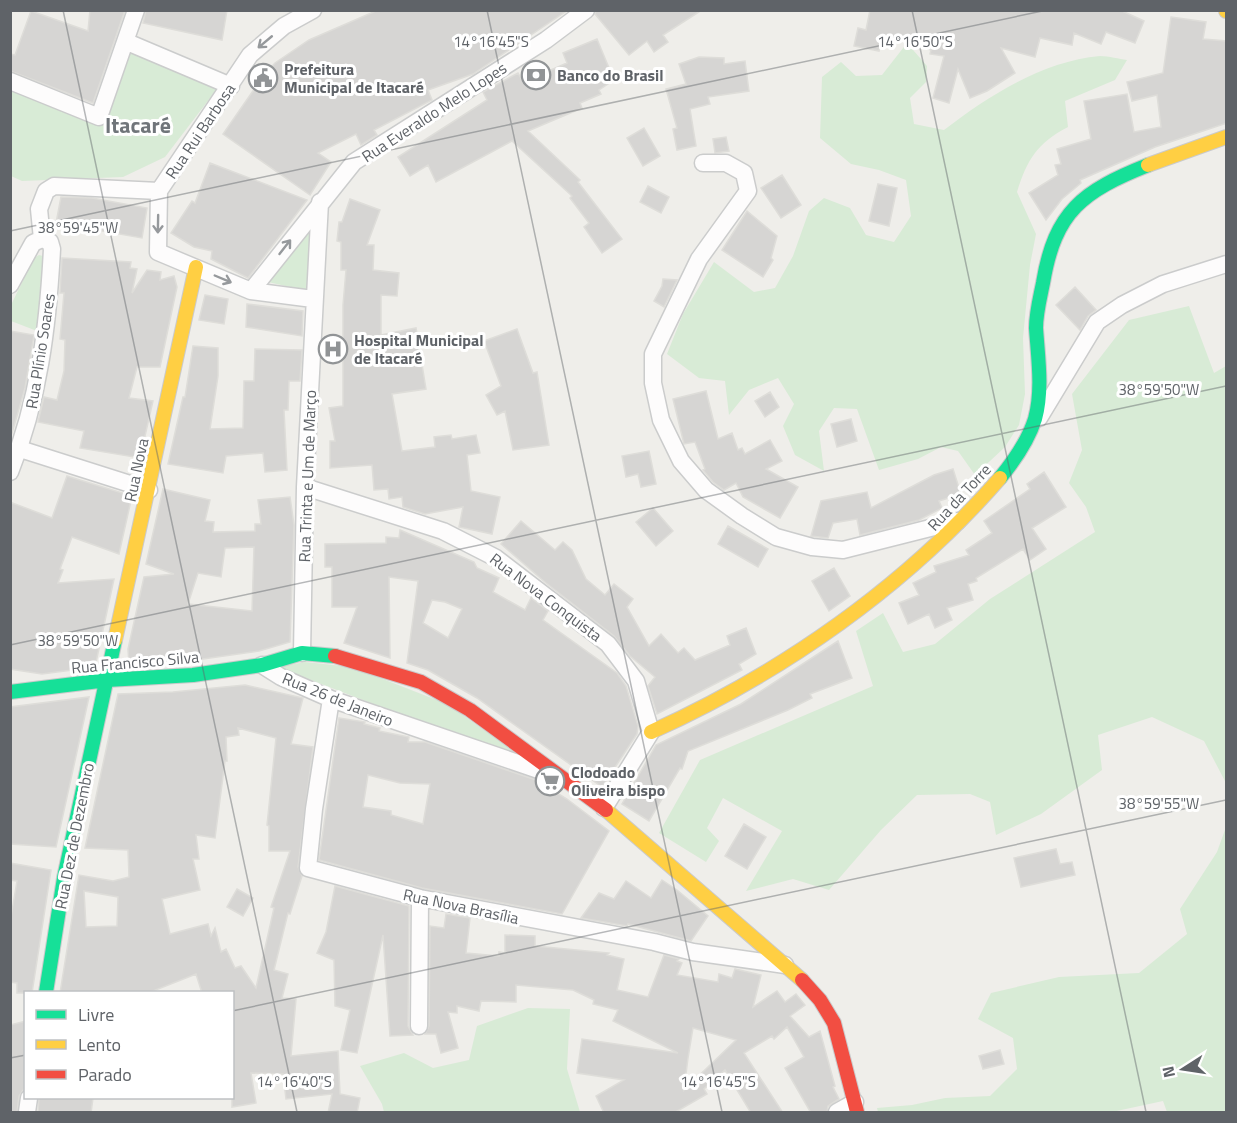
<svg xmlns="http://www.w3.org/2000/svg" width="1237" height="1123" font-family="'Titillium Web',sans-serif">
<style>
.green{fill:#d8ebd6}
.building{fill:#d6d5d3;stroke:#deddd9;stroke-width:1.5;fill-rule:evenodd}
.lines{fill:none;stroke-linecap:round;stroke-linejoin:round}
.street-casing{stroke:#cbcccc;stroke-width:19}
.fast-casing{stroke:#cacacb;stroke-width:16}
.slow-casing{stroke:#cacacb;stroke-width:16}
.jam-casing{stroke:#cacacb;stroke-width:16}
.street{stroke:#fdfcfc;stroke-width:16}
.fast{stroke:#16e098;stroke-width:14}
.slow{stroke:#ffcf43;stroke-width:14}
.jam{stroke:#f24e42;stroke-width:14}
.oneway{stroke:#96999c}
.ticks{fill:none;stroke:#5f6368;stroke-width:1.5;stroke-opacity:0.45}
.labels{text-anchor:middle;stroke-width:6;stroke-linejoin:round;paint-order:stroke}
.poi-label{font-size:16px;font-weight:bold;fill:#5f6368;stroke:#fff;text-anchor:start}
.street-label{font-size:16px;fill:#5f6368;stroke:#fff}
.district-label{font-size:22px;font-weight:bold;fill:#70757a;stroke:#fff}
.ticks-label{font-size:15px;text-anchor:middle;fill:#5f6368;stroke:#fff;stroke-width:6;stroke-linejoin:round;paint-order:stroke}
</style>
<rect width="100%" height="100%" fill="#efeeea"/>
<path class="green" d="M907,43L927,66L926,82L910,98L914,124L944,130C988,96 1043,61 1100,56C1109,56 1119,59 1127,60L1115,80L1065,101L1068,127C1037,143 1027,160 1017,192L1036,234L1030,265L1023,338L1025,394L1019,425L1005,447L975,475L958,451L941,447L918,459L879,470L857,409L834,408L819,431L824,471L795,455L783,426L794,404L778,378L749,390L729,415L725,381L699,378L667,354L683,314L714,262L754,292L775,288L793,256L809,211L824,198L850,208L866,235L894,242L911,216L906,180L879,170L851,164L820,138L822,77L841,62L856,76L882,75Z
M130,50L217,89L165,157L123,177L22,181L11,176L10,85L101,120Z
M312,229L308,291L268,282Z
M39,255L43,256L44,265L37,331L11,321L10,307L34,258Z
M1189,306L1214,373L1226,366V783L1204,741L1152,717L1098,735L1102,770L1041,814L996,835L990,802L970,794L917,795L881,830L829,890L793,879L746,891L782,831L723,798L707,828L719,841L706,862L659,833L700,760L873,686L856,631L883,613L903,652L935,644L990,599L1095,532L1086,507L1069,483L1082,450L1072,394L1129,320Z
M305,662L352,667L447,704L515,752L415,720L277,667Z
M1226,827V1112H1167L1163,1101L1112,1112H878L877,1108L912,1105L945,1098L990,1096L1017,1069L1013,1038L978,1019L991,993L1059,977L1139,973L1187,934L1180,909L1217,852Z
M528,1008L570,1009L567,1069L580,1112H384L382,1104L360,1066L404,1053L433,1068L469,1060L477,1026Z"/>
<path class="building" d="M90,10H125L93,103L10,71V54L15,55L31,11L88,31Z
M146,10H227L222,40L143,23Z
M378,10H568L473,74L428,90L432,100L374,130L377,135L361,145L356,134L318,153L331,162L310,195L223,134L255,88L253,86L275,63L309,40Z
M596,10H702L663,35L668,42L654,52L647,41L629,55L595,14Z
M870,10H1120L1144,21L1135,43L1106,32L1101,44L1074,33L1072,45L1040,38L1035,57L1001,48L1015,73L987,91L970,98L958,69L949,103L933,98L944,56L930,54L931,50L882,35L879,51L854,46L858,28L866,30Z
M1171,17L1206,22L1203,39L1227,41V123L1155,147L1080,180L1081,183L1062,199L1046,220L1029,193L1058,175L1055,165L1061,164L1057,149L1091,139L1084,101L1127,94L1134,132L1161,127L1157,95L1132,101L1127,82L1163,73Z
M597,39L614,80L599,90L601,94L580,103L582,108L528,131L580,180L578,182L622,239L602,253L584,227L589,223L570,198L572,196L512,141L436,182L428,165L410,176L398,157L487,100L483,92L518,73L523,82L567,63L563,53Z
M699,57L724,58V64L745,61L749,91L708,97L710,104L690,109L696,146L677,150L673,129L677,128L666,89L686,84L679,64Z
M644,128L660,156L643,166L627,138Z
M726,137L729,151L715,153L713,139Z
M210,163L307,200L248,278L211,259L212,251L194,247L171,233L192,201L195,203Z
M782,175L801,205L781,218L761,188Z
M878,184L897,188L889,226L869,221Z
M648,186L669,197L661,213L640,202Z
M61,197L92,198L147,208L142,238L56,223Z
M350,199L380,210L367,245H374L373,270L399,273L397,296L381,295V335L416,328L426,389L392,394L402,451L435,447L434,437L451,435L452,439L476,435L480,453L467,455L471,491L500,497L492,534L459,527L463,507L425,514L403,507L402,497L389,499L388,489L374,490L372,465L330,468V441H335L329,408L343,406V305L346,270H341V242L337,241L339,222H342Z
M747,211L777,236L771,258L773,260L763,277L722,250Z
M62,258L131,262L130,268L137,269L132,293L147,270L161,272L160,280L174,276L177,287L160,367H137L129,398L153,401L140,458L80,448L84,431L38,422L44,397L57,400L64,371L65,340L60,339L64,293H60Z
M663,279L677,280L664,307L654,301L662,286Z
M1075,287L1096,310L1088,316L1080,330L1056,305Z
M205,295L228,299L224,324L199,320Z
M247,304L303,311L302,336L246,327Z
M517,329L533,373L537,372L549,445L513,450L505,411L497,415L486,395L501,386L484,341Z
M10,331L34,335L25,388L10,440Z
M193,346L218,348V376L210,429L243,428L244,381H254L255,349L302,350L300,381H289L288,410H284L287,470L265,472L263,453L226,456L223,473L168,464L183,397H185Z
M706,391L718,439L732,433L738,450L742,448L745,454L770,440L782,461L766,469L798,487L780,518L743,497L736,483L724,490L713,482L703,470L705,469L695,442L684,444L673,399Z
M770,392L779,407L765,417L755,401Z
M851,419L857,441L837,447L831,424Z
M649,451L656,484L641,487L638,474L626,477L622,456Z
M953,469L961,494L939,501L942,508L919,520L860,535L857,519L833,523L828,538L811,536L821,501L867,492L871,508L934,475Z
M1044,472L1066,507L1032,528L1046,549L1030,560L1023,549L976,578L977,581L968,584L973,600L947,608L952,620L935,628L929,614L908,624L899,603L919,595L913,583L936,572L934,566L969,555L966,550L992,533L984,521L1030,489L1027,484Z
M67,476L132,496L119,554L72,537L60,569L63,570L58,583L114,579L95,667L42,674L10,669V502L52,518Z
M163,489L210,500L205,521L214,522L213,532L255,531V524H261L258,500L290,497L294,525L290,642L259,651L203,659L129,664L128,649L144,577L174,574L146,564ZM254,547L252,611L188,604L198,573L221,577L225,548Z
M653,508L673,531L656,546L636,522Z
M521,521L555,550L563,542L572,550L586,579L605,595L614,584L633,599L627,607L649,646L661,634L678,653L684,648L695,660L730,645L727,636L746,628L756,654L739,664L742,670L657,714L648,686L655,677L630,656L614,636L546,583L501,544Z
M728,526L768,549L758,567L718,544Z
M400,530L474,562L477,568L499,578L493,592L525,610L531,598L548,611L543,620L617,673L626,686L638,726L637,734L602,787L477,698L428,670L407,663L418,581L389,577L390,658L344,643L357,607H332V567H325V544L386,543V537L399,538ZM432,600L445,602L462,609L448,638L423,623Z
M834,568L850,596L829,611L812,581Z
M838,641L852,678L810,694L812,698L788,710L688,751L682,769L680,768L649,821L622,804L656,745L741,704Z
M245,685L303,698L291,744L313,747L298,867L302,876L290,914L288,913L274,970L288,974L282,998L296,999L291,1056L338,1051L340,1094L360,1098L357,1113H328L332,1094L286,1099L283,1074L251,1073L256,1103L232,1107V993H202L196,974L148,993H60L79,875L113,881L129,877L128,850L85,848L118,694L173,692ZM238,728L276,738L267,825L269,826V851H290L271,907L274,908L256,988L241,966L235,968L226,949L221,952L215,928L211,936L208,924L170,934L162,899L200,890L193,859H199L196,835L215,838L225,761H227L226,737L239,735ZM84,891L118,897L117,926L86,927Z
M89,697L56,847L10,844V707Z
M339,718L365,722L364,724L380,728L379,731L409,737L408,742H425L536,780L567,799L609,831L562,914L422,888L319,860ZM368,775L400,783L430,784L423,824L391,815V811L363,807Z
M744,824L766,837L747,869L725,856Z
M1056,849L1060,864L1072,862L1075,875L1021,887L1014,858Z
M10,863L51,870L32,993H17V983L10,982V923L17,881L10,880Z
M662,880L677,890L708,916L691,941L628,924L627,926L581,918L599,893L614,899L626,881L651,898Z
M335,886L409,906L408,1026L413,1035L390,1036L383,935L357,1053L341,1050L350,1010L335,1006L334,960L317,953L326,932Z
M237,889L253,898L243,916L227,907Z
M446,914L470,918L466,953L499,956V952L505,953V935L535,936V946L609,953L607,955L624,959L617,990L648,997L664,955L679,959L677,961L682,963L677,975L718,982L719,974L732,978L735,969L761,975L753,1007L777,991L785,1002L796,994L805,1005L790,1016L809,1037L820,1031L835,1086L833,1087L839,1099L828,1106L827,1113H811L785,1068L804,1057L787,1027L774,1039L772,1036L744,1053L783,1113H751L725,1070L704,1089L707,1094L674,1113H604L596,1096L624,1080L577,1073L582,1039L678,1053L613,1021L618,1010L593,1004L594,1000L573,990L516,985V1002L481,1001L479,1011L457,1006V1013L448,1012L458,1048L441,1053L436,1034H425L429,1026L430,926L444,928ZM693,1028L736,1040L684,1090L688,1058Z
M26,1021L24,1089L19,1096L17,1113H10V1025Z
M1000,1050L1004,1064L983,1069L979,1056Z
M39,1098H93L91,1113H38Z"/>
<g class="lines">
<g class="street-casing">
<path id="street" d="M313,10L284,26L250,55L159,191L158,252L251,291L313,299
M127,42L231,86
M10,81L99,117L136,10
M703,163H726L744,173L748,191L699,259L653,354V383L661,420L681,461L706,490L742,516L776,537L812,547L843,550L958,521
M42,239L39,209L46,191L54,186L159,191
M10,285L33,243L42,239L50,242L52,249C48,326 39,400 10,472
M251,291L354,162L546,40L586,10
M1039,418L1097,322L1122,305L1163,284L1226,264
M20,449L149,490
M305,487L443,531L496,558L608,644L636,681L651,732L604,808
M302,653L305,487L320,202
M262,665L281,677L331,699L547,773
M331,699L314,809L308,868L420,898L654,942L693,952L785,965
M419,1026L420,898
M27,1112L29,1098
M837,1112L855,1102"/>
</g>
<g class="fast-casing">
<path id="fast" d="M1000,478C1014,461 1028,441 1035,419C1043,390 1038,358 1036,328C1036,313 1040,298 1043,283C1055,211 1083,191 1148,165
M10,692L107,680L193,675L262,665L302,653L335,656
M46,992L64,878L115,640"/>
</g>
<g class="slow-casing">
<path id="slow" d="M1226,10V11
M1148,165L1226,137
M115,640L196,267
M651,732C782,673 905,587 1000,478
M606,810L802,980"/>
</g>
<g class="jam-casing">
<path id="jam" d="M335,656L421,682L470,710L606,810
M802,980L820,1000L834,1023L857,1112"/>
</g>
<use href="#street" class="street"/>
<use href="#fast" class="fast"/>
<use href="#slow" class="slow"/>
<use href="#jam" class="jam"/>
</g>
<defs><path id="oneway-shaft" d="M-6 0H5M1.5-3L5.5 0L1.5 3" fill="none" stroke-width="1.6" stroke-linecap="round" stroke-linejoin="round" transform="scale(1.5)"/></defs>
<g class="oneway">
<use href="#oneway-shaft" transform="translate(265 42) rotate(140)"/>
<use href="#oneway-shaft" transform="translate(158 224) rotate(91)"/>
<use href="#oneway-shaft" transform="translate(285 247) rotate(-52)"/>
<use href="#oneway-shaft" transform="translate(223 279) rotate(23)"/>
</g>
<path class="ticks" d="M63,10L297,1112M487,10L722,1112M912,10L1146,1112M10,231L1047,10M10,645L1226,386M232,1011L1226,800M10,1058L26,1055"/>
<defs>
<g id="bank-ring" transform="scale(1.5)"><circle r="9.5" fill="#fff" stroke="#919496" stroke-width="1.5"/><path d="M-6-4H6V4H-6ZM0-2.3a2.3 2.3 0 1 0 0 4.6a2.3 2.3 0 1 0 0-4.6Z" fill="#919496"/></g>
<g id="civic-ring" transform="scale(1.5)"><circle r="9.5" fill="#fff" stroke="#919496" stroke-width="1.5"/><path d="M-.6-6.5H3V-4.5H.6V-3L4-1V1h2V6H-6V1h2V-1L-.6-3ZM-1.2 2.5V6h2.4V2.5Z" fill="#919496"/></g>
<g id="hospital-ring" transform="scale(1.5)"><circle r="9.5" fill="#fff" stroke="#919496" stroke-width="1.5"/><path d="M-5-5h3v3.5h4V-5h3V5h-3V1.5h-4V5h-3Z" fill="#919496"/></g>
<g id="supermarket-ring" transform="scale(1.5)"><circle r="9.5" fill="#fff" stroke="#919496" stroke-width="1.5"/><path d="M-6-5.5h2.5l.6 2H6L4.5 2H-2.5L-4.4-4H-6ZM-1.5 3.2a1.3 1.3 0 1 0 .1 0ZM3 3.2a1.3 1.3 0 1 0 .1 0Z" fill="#919496"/></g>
</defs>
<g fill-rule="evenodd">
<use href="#bank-ring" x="536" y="75"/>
<use href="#civic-ring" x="263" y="78"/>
<use href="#hospital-ring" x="333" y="349"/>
<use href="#supermarket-ring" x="550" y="781"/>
</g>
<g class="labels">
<g class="poi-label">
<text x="284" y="75">Prefeitura<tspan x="284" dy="18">Municipal de Itacaré</tspan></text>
<text x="557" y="81">Banco do Brasil</text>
<text x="354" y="346">Hospital Municipal<tspan x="354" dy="18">de Itacaré</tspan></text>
<text x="571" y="778">Clodoado<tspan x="571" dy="18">Oliveira bispo</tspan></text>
</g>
<g class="street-label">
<text transform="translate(434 112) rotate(-33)" y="6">Rua Everaldo Melo Lopes</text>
<text transform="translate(200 131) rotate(-56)" y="6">Rua Rui Barbosa</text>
<text transform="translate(40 351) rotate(-81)" y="6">Rua Plínio Soares</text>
<text transform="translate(136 470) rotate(-78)" y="6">Rua Nova</text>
<text transform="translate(307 476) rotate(-88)" y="6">Rua Trinta e Um de Março</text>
<text transform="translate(959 497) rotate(-47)" y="6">Rua da Torre</text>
<text transform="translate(546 597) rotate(37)" y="6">Rua Nova Conquista</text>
<text transform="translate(135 662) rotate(-5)" y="6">Rua Francisco Silva</text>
<text transform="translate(338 699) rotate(22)" y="6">Rua 26 de Janeiro</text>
<text transform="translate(74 836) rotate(-79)" y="6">Rua Dez de Dezembro</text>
<text transform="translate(461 906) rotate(12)" y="6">Rua Nova Brasília</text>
</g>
<g class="district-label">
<text x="138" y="133">Itacaré</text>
</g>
</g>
<g class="ticks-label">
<text x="491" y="47">14°16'45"S</text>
<text x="915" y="47">14°16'50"S</text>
<text x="78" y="233">38°59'45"W</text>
<text x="1159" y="395">38°59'50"W</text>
<text x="78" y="646">38°59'50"W</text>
<text x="1159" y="809">38°59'55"W</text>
<text x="294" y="1087">14°16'40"S</text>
<text x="718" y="1087">14°16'45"S</text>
</g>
<rect width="1237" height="1123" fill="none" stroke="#5f6368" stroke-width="24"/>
<rect x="24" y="991" width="210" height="108" fill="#ffffff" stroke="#bfc1c3" stroke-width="1.5"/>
<rect x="36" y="1010" width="30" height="9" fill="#16e098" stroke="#bfc1c3" stroke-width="1.5"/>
<text x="78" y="1021" font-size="18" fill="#5f6368">Livre</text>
<rect x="36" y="1040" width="30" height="9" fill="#ffcf43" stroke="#bfc1c3" stroke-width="1.5"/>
<text x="78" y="1051" font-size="18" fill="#5f6368">Lento</text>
<rect x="36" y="1070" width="30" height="9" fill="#f24e42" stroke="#bfc1c3" stroke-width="1.5"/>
<text x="78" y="1081" font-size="18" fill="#5f6368">Parado</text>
<g transform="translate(1183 1069) rotate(258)" stroke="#ffffff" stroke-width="4.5" paint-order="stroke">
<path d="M0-4.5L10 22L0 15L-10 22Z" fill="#5f6368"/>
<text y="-9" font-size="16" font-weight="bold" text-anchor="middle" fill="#5f6368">N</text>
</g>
</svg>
